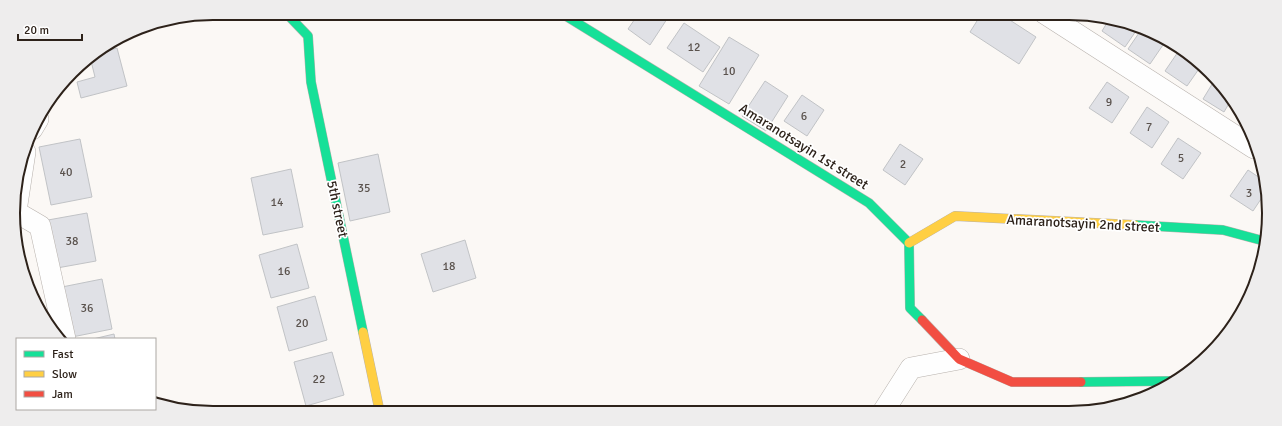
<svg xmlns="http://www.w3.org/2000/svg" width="1282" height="426" font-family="Signika,sans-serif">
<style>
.building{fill:#e0e1e6;stroke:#c1c3c6}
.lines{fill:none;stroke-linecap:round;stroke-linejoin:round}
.street-casing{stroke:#b8b2ad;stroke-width:22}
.fast-casing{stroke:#b8b2ad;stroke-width:10}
.slow-casing{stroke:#b8b2ad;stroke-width:10}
.jam-casing{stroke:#b8b2ad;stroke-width:10}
.street{stroke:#fefefe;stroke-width:21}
.fast{stroke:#16e098;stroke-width:9}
.slow{stroke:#ffcf43;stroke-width:9}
.jam{stroke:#f24e42;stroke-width:9}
.labels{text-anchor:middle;stroke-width:3.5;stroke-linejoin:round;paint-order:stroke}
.number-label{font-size:12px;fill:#5a524d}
.street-label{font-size:14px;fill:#2d221a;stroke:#fff}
.rim{fill:none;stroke:#2d221a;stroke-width:2}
</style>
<rect width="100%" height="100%" fill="#fbf8f5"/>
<path class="building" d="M639,13H659L667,19L650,45L628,29Z
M982,13H999L1036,37L1019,64L970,32Z
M1110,18L1121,20L1138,28L1125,47L1102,31Z
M684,23L720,47L703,72L667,48Z
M1141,30L1165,42L1150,64L1128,49Z
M729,37L759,55L729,104L699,86Z
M117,48L127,86L81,98L77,82L95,77L90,57Z
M1180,49L1191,54L1201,66L1187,86L1165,71Z
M765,81L788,96L766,131L742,116Z
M1214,81L1231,100L1224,112L1203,99Z
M1107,82L1129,97L1112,123L1089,108Z
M802,95L824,110L807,136L784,121Z
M1147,107L1169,122L1152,148L1130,133Z
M1178,138L1201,153L1183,179L1161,164Z
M80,139L92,197L51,205L39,147Z
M900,144L923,159L905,185L883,170Z
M378,154L390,212L350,221L338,163Z
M291,169L303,227L263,235L251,178Z
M1248,170L1266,182L1267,187V190L1253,211L1230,196Z
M87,213L96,261L57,268L48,220Z
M465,240L476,278L433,292L421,254Z
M297,244L309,288L271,298L259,255Z
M102,279L112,329L72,337L62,287Z
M315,296L327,340L289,351L277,307Z
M114,334L115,339H93Z
M332,352L344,395L306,406L294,362Z"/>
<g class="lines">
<g class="street-casing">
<path id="street" d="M1044,13L1254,148
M32,129L38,119
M16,211L25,152
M16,212L40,226L65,339
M883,412L911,368L959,359"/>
</g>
<g class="fast-casing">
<path id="fast" d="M286,13L308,36L311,82L363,332
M561,13L869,203L909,243L910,308L922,320
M1135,225L1223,230L1264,241
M1081,382L1173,381"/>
</g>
<g class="slow-casing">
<path id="slow" d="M909,243L955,216L1135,225
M363,332L380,413"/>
</g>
<g class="jam-casing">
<path id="jam" d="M922,320L959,359L1012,382H1081"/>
</g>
<use href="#street" class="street"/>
<use href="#fast" class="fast"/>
<use href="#slow" class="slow"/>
<use href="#jam" class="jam"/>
</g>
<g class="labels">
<g class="number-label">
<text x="694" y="51">12</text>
<text x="729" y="75">10</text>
<text x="1109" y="106">9</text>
<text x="804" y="120">6</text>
<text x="1149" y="131">7</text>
<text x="1181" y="162">5</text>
<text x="903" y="168">2</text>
<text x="66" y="176">40</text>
<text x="364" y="192">35</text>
<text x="1249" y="197">3</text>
<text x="277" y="206">14</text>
<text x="72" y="245">38</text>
<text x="449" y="270">18</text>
<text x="284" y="275">16</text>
<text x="87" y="312">36</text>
<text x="302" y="327">20</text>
<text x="319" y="383">22</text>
</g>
<g class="street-label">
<text transform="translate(804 146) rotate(32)" y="5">Amaranotsayin 1st street</text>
<text transform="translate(338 209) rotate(78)" y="5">5th street</text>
<text transform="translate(1083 223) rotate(3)" y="5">Amaranotsayin 2nd street</text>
</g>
</g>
<path d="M0 0H1282V426H0ZM213 20H1069A193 193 0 0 1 1262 213V213A193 193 0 0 1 1069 406H213A193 193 0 0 1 20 213V213A193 193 0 0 1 213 20Z" fill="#eeeded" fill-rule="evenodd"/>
<path class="rim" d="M213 20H1069A193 193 0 0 1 1262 213V213A193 193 0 0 1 1069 406H213A193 193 0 0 1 20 213V213A193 193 0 0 1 213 20Z"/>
<rect x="16" y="338" width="140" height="72" fill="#ffffff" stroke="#aba7a3"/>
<rect x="24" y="351" width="20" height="6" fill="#16e098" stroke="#aba7a3"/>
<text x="52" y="358" font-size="12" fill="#2d221a">Fast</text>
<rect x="24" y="371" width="20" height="6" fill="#ffcf43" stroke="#aba7a3"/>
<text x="52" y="378" font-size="12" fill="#2d221a">Slow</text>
<rect x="24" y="391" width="20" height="6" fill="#f24e42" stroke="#aba7a3"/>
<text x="52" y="398" font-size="12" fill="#2d221a">Jam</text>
<path d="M18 34v6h64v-6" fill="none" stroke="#2d221a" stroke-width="2"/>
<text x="24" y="34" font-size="12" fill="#2d221a" stroke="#ffffff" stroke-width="3" paint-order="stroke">20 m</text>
</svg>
